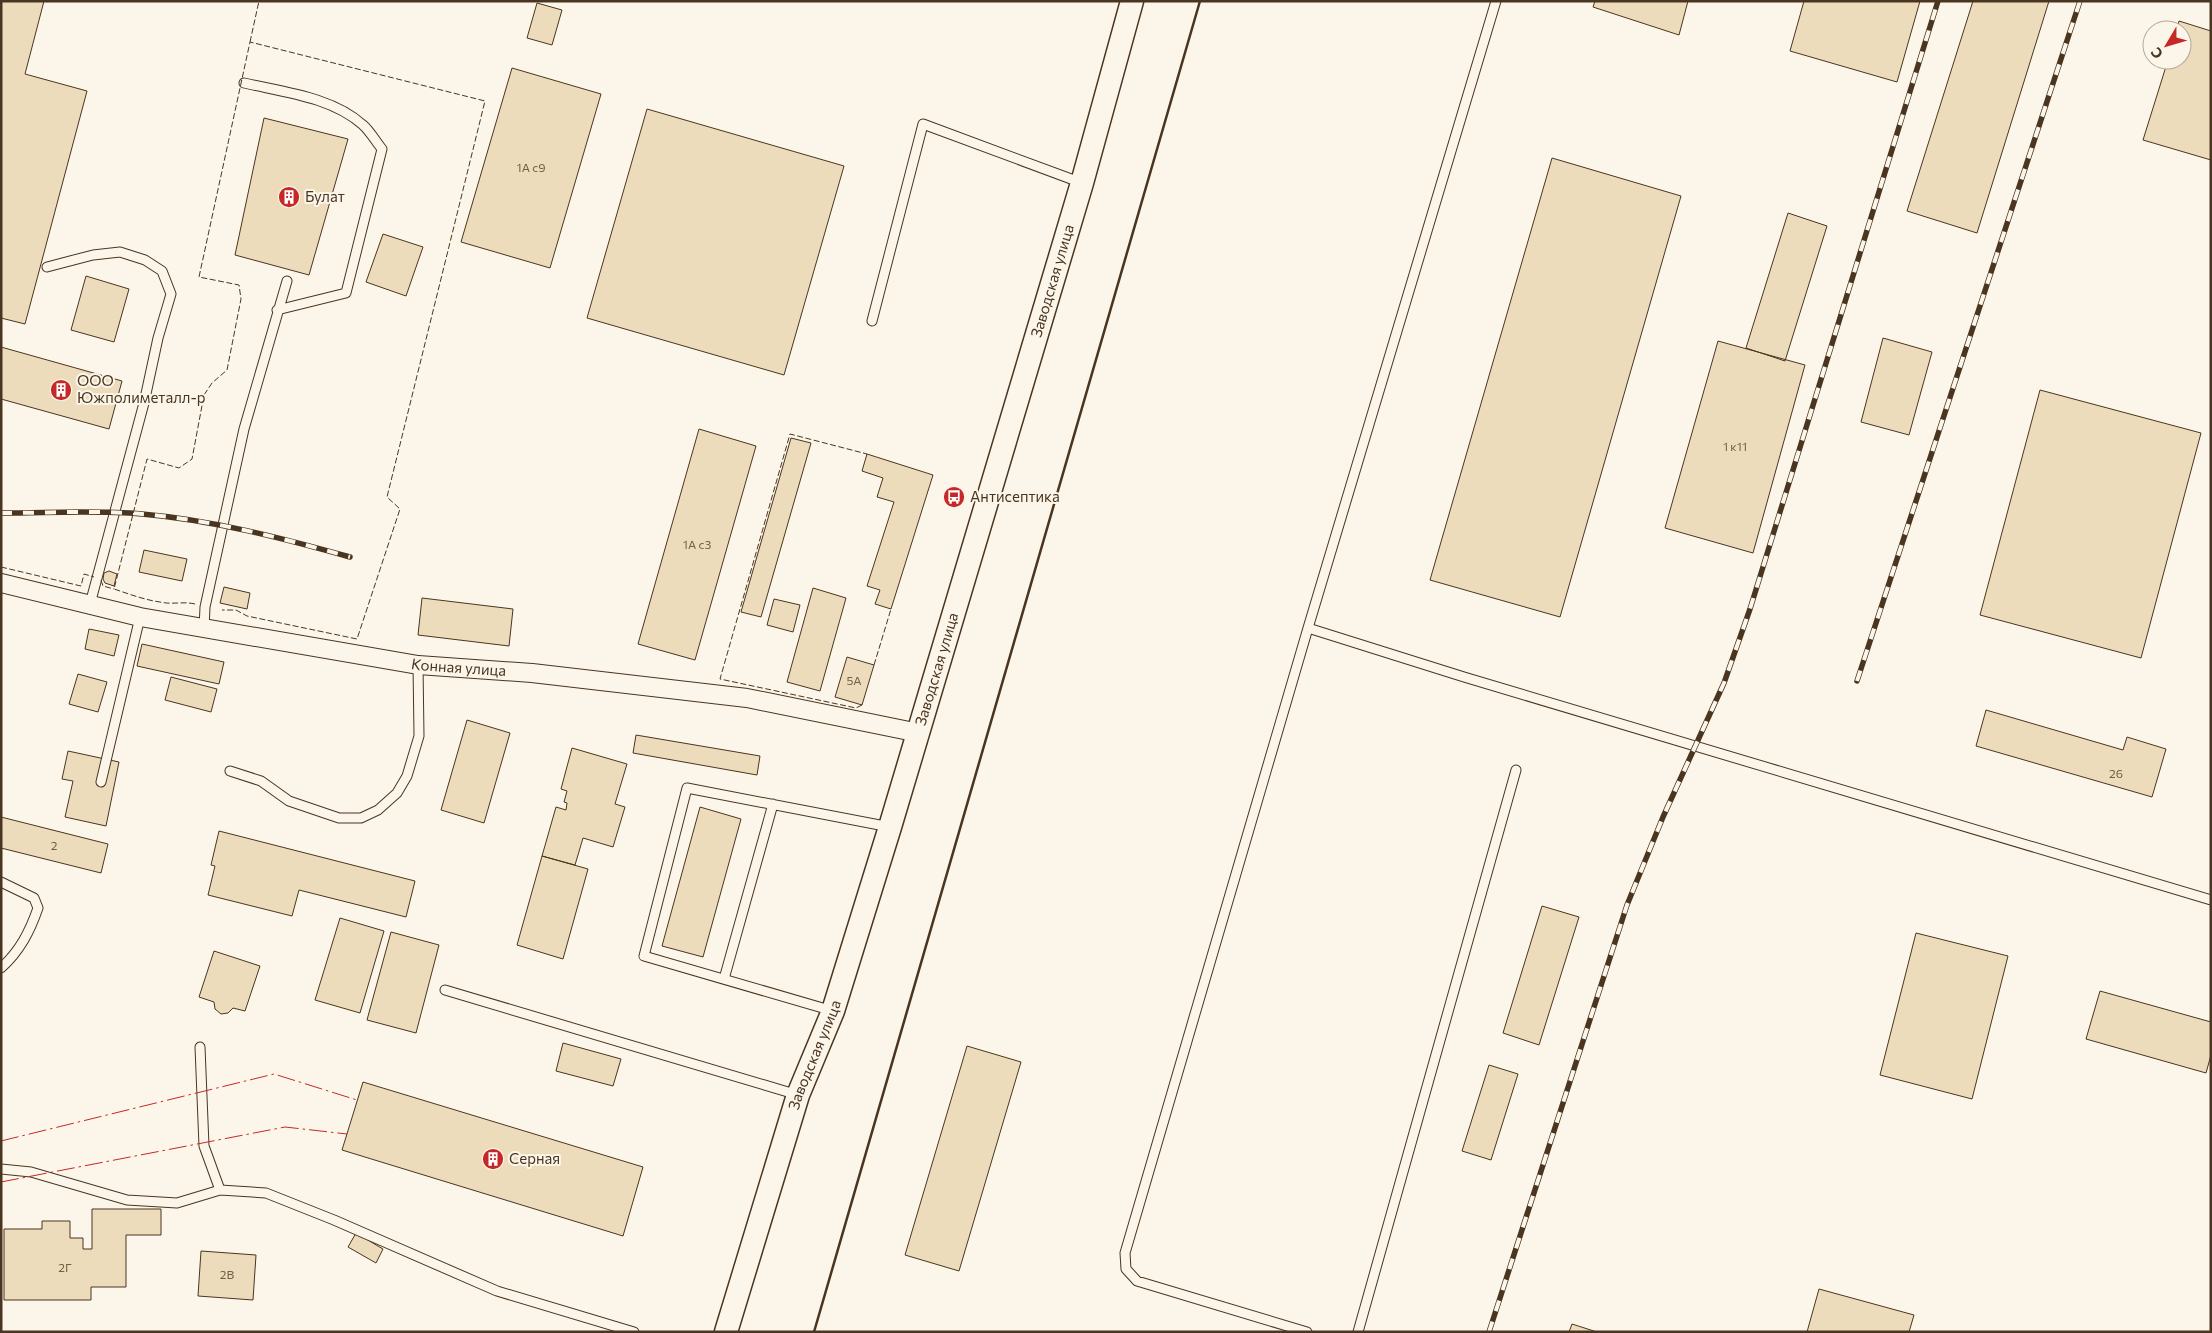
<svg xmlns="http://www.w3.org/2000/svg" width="2212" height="1333" font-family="Commissioner,sans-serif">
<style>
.building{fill:#ecdcbc;stroke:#4a3520}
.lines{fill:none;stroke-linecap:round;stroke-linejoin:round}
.service-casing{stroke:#4a3520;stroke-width:11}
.minor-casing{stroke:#4a3520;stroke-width:20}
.tertiary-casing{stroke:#4a3520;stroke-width:25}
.service{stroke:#fbf6e9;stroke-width:9}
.minor{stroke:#fbf6e9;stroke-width:18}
.tertiary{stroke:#fbf6e9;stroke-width:22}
.rail-casing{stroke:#4a3520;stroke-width:5.5}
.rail{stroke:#fbf6e9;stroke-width:4;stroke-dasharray:11;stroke-linecap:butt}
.fence{stroke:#4a3520;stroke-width:1;stroke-dasharray:6 2.5;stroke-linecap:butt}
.wall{stroke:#4a3520;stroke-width:2.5}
.power{stroke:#c62828;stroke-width:1;stroke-dasharray:18 4 2.5 4;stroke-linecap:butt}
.labels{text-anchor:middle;stroke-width:4;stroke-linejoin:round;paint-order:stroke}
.number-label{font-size:12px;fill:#725f47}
.poi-label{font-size:15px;fill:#4a3520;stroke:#fbf6e9;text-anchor:start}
.street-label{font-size:15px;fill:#4a3520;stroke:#fbf6e9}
</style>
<rect width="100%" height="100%" fill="#fbf6e9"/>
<path class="building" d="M1,1H44L25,74L87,91L25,324L1,318Z
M1595,1H1688L1679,35L1593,7Z
M1804,1H1920L1897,82L1790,51Z
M1973,1H2049L1977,233L1907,211Z
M537,3L562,10L552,45L527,38Z
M2179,21L2211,31V160L2143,140L2168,60H2182V30H2177Z
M512,68L601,94L550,268L461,242Z
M647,109L844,166L784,375L587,318Z
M264,118L348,139L309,275L235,255Z
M1552,158L1681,196L1560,617L1430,580Z
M1788,213L1827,226L1785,361L1746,348Z
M383,234L423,247L406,296L366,282Z
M86,276L129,289L114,342L71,330Z
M1883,338L1932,352L1909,435L1861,422Z
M1718,341L1805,365L1753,553L1665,528Z
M1,347L122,381L109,429L1,399Z
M2040,390L2201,433L2141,658L1980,615Z
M699,429L756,446L695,660L638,644Z
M791,438L811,443L761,617L741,612Z
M867,454L933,475L891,609L875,604L880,590L867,586L894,502L877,497L883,478L862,471Z
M144,550L187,559L182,581L139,572Z
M109,571L117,574L114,586L105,583L103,579L104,573Z
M224,587L250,593L247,609L220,603Z
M813,588L846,598L820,691L787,682Z
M422,598L513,609L509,646L418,635Z
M774,599L800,605L793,632L767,625Z
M89,629L119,635L114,656L85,649Z
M142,644L224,662L219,684L137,666Z
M847,657L874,665L862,705L835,697Z
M78,674L107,682L98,712L69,704Z
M171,677L217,689L211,712L165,700Z
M1986,710L2123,750L2127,737L2166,749L2152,797L1976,746Z
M467,720L510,733L484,823L441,810Z
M636,735L760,756L757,775L633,753Z
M572,748L627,764L615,804L625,807L613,847L583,838L575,865L542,856L556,807L566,810L567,803L564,802L567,791L561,789Z
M68,751L119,762L106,826L65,817L73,781L62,779Z
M700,807L741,819L703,957L662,946Z
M1,817L108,844L101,873L1,848Z
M219,831L415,881L406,917L299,890L292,916L208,895L215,866L211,865Z
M542,856L588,869L563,959L517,945Z
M1542,906L1579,917L1539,1045L1503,1033Z
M340,918L384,931L360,1013L315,1000Z
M391,932L439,945L416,1033L367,1020Z
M1916,933L2008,956L1972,1099L1880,1075Z
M214,951L260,966L245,1011L233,1008L228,1013L221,1014L215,1009L214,1002L199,997Z
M2100,991L2211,1022V1055L2206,1073L2086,1039Z
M563,1043L621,1059L613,1086L556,1071Z
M967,1046L1021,1062L959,1271L905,1255Z
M1489,1065L1518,1074L1491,1160L1462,1151Z
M363,1082L643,1167L623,1236L342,1150Z
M92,1209H161V1235H126V1287H91V1300H4V1229H42V1221H70V1238H83V1249H92Z
M356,1233L383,1249L376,1263L348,1247Z
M201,1251L256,1255L253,1300L198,1296Z
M1819,1289L1914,1315L1909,1332H1807Z
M1572,1324L1597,1332H1569Z"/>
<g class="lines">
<g class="service-casing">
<path id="service" d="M244,83C283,92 332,97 363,125C370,131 376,142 382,149L346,293L277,310
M47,267L93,255L120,252L145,260L162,271L171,294L158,338L144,403L90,604
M872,321L923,124L1082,183
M1308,628L1464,677L2211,900
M204,629L205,607L244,429L287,281
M230,771L261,781L289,801L339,818H361L378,810L397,793L407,776L419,736L418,665
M101,782L140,617
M1,882L34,898L38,908C30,931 20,951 1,968
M724,979L773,804
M445,990L798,1095
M833,1011L644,956L687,788L890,827
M200,1047L204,1146L220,1190L266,1193L334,1220L497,1291L634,1332
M1,1169L31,1172L127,1200L177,1203L220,1190
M1307,1332L1137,1281L1126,1269L1125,1253L1308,628L1496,1
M1358,1332L1516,770"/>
</g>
<g class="minor-casing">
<g id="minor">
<path id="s1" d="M1,583L140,617L418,665L532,673L747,698L919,733"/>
</g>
</g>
<g class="tertiary-casing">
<g id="tertiary">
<path id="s2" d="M726,1332L798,1095L833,1011L890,827L1082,183L1132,1"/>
</g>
</g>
<use href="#service" class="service"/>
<use href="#minor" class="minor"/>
<use href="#tertiary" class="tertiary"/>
<g class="rail-casing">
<path id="rail" d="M1,513C48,513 96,510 142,514C212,520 282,538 350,557
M1857,681L2080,1
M1489,1332L1627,905L1663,817L1724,683L1750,609L1938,1"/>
</g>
<use href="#rail" class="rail"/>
<path class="fence" d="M250,42L259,1
M1,567L81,586L84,574L94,577
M101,580L103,586L114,589
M195,604C183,601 173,605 160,602C145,600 129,594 114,589L147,459L179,468L192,459L204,395L212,383L227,370L241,299L239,285L199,277L250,42L485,101L387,497L400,509L357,639L247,616L236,610H222
M874,665L891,609
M862,705L856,708L720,679L790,434L867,454"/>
<path class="wall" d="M814,1332L1200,1"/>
<path class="power" d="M1,1141L274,1074L357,1100
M1,1182L285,1127L347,1134"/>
</g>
<defs>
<g id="building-disc" transform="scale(1.125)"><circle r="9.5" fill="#c62828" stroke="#fbf6e9"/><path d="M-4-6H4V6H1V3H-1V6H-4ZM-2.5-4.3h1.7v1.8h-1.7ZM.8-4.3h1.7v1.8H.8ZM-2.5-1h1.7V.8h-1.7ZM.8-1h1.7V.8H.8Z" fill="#fff"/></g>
<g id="bus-disc" transform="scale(1.125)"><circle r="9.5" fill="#c62828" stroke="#fbf6e9"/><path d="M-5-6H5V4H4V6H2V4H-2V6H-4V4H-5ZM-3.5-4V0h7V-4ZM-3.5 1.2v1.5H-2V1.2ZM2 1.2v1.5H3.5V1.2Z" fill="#fff"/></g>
</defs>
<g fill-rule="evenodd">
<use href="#building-disc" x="289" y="197"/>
<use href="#building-disc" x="61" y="390"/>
<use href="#bus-disc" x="954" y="497"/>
<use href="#building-disc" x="493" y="1159"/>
</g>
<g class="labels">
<g class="number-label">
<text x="531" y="172">1А с9</text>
<text x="1735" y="451">1 к11</text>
<text x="697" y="549">1А с3</text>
<text x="854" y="685">5А</text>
<text x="2116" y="778">26</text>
<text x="54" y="850">2</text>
<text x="65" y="1272">2Г</text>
<text x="227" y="1279">2В</text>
</g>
<g class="poi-label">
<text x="305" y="202">Булат</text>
<text x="77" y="386">ООО<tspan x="77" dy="17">Южполиметалл-р</tspan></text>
<text x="970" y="502">Антисептика</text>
<text x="509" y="1164">Серная</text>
</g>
<g class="street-label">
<text dy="5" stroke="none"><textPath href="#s2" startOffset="1101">Заводская улица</textPath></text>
<text dy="5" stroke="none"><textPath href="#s1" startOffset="466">Конная улица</textPath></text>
<text dy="5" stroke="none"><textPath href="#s2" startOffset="696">Заводская улица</textPath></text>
<text dy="5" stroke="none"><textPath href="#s2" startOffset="291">Заводская улица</textPath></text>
</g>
</g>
<rect width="2212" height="1333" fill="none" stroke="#4a3520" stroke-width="5"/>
<g transform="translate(2167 45) rotate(232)"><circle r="24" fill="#fbf6e9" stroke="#b4a999"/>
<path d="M0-4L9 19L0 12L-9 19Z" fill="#c62828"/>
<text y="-8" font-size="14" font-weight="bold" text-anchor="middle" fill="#4a3520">С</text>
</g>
</svg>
